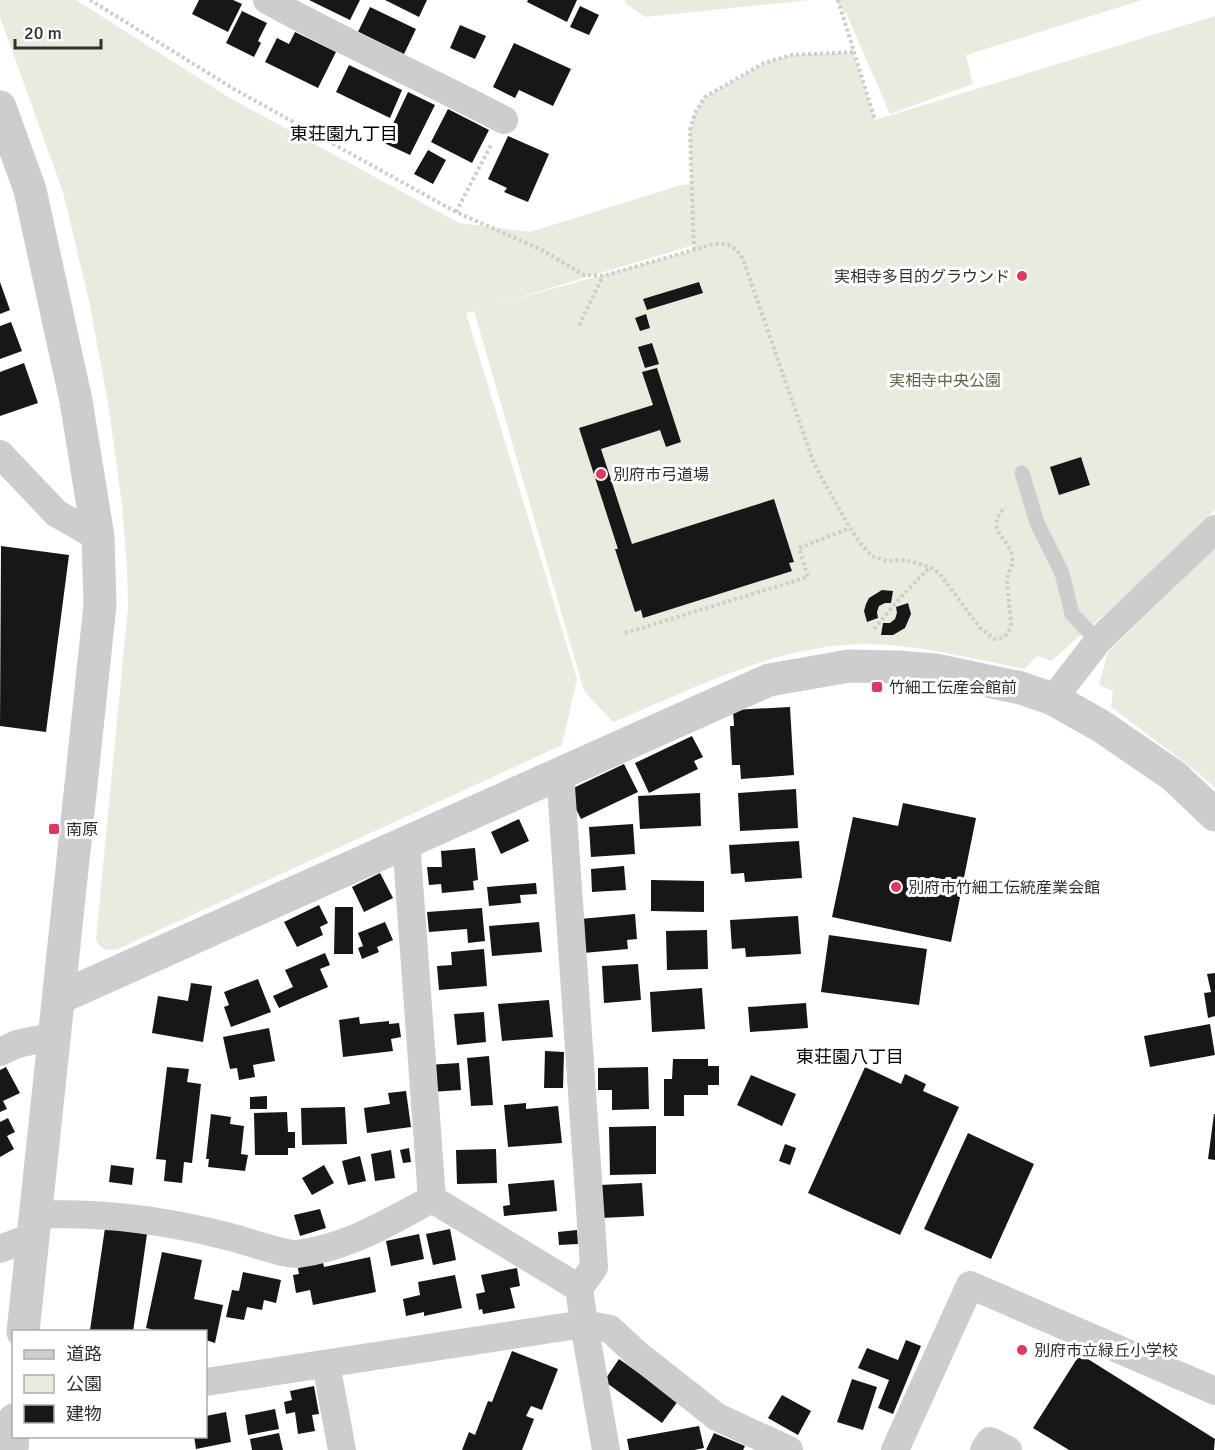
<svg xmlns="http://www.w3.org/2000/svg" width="1215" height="1450" font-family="Signika,'Noto Sans JP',sans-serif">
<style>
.green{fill:#e8ecde;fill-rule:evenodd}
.building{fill:#171717}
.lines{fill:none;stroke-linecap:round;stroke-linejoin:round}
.path{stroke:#cdcdcd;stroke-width:4;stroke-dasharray:3 3;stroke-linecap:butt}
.service{stroke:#cdcdcd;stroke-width:15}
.minor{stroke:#cdcdcd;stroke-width:28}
.tertiary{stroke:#cdcdcd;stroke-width:33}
.poi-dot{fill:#e1375e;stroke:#fff;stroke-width:2}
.labels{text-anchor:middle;stroke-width:6;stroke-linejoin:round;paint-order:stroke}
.poi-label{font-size:16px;fill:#303030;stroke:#fff;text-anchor:start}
.park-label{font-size:16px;fill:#5a6a3e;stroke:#fff}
.neighbourhood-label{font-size:18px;fill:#000;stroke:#fff}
</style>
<rect width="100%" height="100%" fill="#fff"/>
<path class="green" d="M0,0H76L230,98L459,223L530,232L678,186L691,184L690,130L695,113L705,97L765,63L792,55L853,52L875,120L1215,16V510L1125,597L1051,661L1037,656L1025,669C972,659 918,644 864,644C775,645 693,689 613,722L584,691L474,311L466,313L577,679L562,745L118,949C107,952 100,949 96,939L128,607L127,567L122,505L108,403L89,301L63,192L0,17ZM694,245V250L497,304Z
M625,0H810L645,17L626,4Z
M835,0H1142L966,55L973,84L890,114L847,15Z
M1215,548V787L1184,762L1111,707L1113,691L1099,685L1108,652Z"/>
<path class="building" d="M199,0H233L242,4L228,32L192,14Z
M309,0H360L350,20Z
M385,0H427L419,17Z
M528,0H577L567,22L527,2Z
M580,6L599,15L589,35L570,27Z
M370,7L416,29L404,54L358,32Z
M242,11L267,23L258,41L261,43L254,57L226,43Z
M460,25L486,36L475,59L450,48Z
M295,32L336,52L318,88L265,62L277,38L289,44Z
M514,43L571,69L553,106L519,90L515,98L493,87Z
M349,65L402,90L390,118L336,92Z
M408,92L435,105L410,155L384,143Z
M448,109L489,130L472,163L431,142Z
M508,136L549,154L528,202L504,192L507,188L488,179Z
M428,150L446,160L433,184L414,174Z
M0,282L10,310L0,314Z
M699,282L703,293L647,310L643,299Z
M646,314L650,328L640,331L635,318Z
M11,322L22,351L0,359V326Z
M652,343L659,364L645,368L638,347Z
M24,363L38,403L0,416V372Z
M657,368L681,442L666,447L660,430L601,449L632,544L774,499L794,562L789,563L792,571L643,618L641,610L635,612L615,549H618L579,428L653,405L642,372Z
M1081,457L1090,485L1059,495L1050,467Z
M1,546L69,555L46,732L0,726Z
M882,590L893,591L891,603H885L879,606L877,612L878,618L867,622L864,611L866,604L869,598Z
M908,603L911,614L905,628L893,635H881L883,623H890L895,619L897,613L896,607Z
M790,707L794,775L741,779L740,765H732L730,726H734L733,710Z
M692,736L703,757L694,761L698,769L649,793L635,763Z
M624,764L638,792L581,819L567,791Z
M796,789L798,828L740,831L738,793Z
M700,793L701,826L640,829L638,796Z
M903,803L976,818L951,942L832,917L853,817L898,826Z
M519,819L529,841L501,854L491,832Z
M633,824L635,854L591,857L589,827Z
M799,841L802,878L745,882L744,873L731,874L729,845Z
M475,848L478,880L473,881L474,890L442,893L441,884L429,885L427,867H442L441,851Z
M624,866L626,890L592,892L591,869Z
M380,873L393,898L364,912L352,887Z
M651,880L704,881V912L651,911Z
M536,883L537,894L520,895L521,903L489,906L487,887Z
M319,905L328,923L320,927L323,935L297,947L284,922Z
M335,907H353V954H334Z
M482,908L485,941L468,943L467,929L429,932L427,912Z
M635,914L637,939L627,940L628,949L583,953L580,919Z
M798,916L801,954L746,957L745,948L732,949L730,920Z
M385,922L393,940L377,947L379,952L362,959L358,948L363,946L358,933Z
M539,922L542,952L492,956L489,926Z
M707,930L708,969L667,970L666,931Z
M829,935L927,949L919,1005L821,992Z
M484,949L487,986L439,990L437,966L452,965L451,952Z
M325,953L330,965L320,969L328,987L279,1008L273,996L293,987L285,970Z
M638,964L641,1000L604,1003L602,966Z
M1215,973V1016L1208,1018L1204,993L1211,992L1207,974Z
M258,979L271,1012L231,1027L224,1007L229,1005L224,992Z
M191,983L212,986L203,1042L152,1033L158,996L188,1001Z
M702,988L705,1029L652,1032L650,992Z
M549,1000L553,1037L502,1041L498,1004Z
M806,1003L808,1028L750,1032L748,1007Z
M484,1012L486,1042L457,1045L454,1014Z
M359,1017L360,1024L389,1021V1024L399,1023L401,1037L391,1039L393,1051L343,1057L339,1020Z
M1210,1024L1215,1055L1150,1067L1144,1036Z
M269,1028L275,1061L253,1065L255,1077L239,1080L237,1068L230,1069L223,1037Z
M545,1051L564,1052L563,1088H544Z
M489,1056L493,1105L471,1106L467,1058Z
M673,1059H708V1066H719V1085H708V1095H684V1116H664V1079H672Z
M459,1063L461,1090L430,1092L427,1065Z
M6,1067L20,1093L3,1101L7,1109L0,1112V1070Z
M167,1067L189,1069L187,1082L201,1084L192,1163L184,1162L182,1183L164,1181L166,1160L156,1159Z
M648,1067L649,1109L612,1110V1090H598V1068Z
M865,1067L901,1084L905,1074L926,1084L923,1091L959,1107L900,1235L808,1193Z
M751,1075L796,1094L782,1126L737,1105Z
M406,1091L411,1127L367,1133L364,1108L390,1104L388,1093Z
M267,1096V1109H250V1097Z
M526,1103V1109L558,1106L562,1143L508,1147L504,1105Z
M345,1107L347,1144L302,1145L301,1108Z
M287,1112L288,1132H295V1148H288V1155H255L254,1113Z
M211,1114L231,1117L230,1124L244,1126L241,1154L248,1155L245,1171L208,1167L209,1159H206Z
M1214,1114H1215V1160L1208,1159Z
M8,1118L15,1132L7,1136L14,1149L0,1157V1122Z
M656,1126V1174L610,1175L609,1127Z
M968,1133L1034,1164L991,1259L924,1229Z
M785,1144L796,1148L790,1165L779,1161Z
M409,1148L411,1162L403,1163L400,1150Z
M496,1149L497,1183L457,1184L456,1150Z
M391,1150L395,1178L375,1181L371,1154Z
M360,1156L366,1181L348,1185L342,1161Z
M111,1165L134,1168L132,1185L109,1182Z
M324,1165L334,1183L312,1195L302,1178Z
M554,1180L557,1211L504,1216L503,1206L510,1205L508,1184Z
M642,1183L644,1216L601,1218L600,1185Z
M320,1209L326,1228L300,1236L294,1215Z
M105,1228L147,1234L133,1332L90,1330Z
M450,1229L456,1260L433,1265L426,1234Z
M577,1230L578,1244L559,1245L558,1232Z
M419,1234L424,1259L391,1266L386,1241Z
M162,1252L202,1260L194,1299L223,1305L215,1343L206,1340V1332H162L146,1328Z
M370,1257L376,1292L313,1305L310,1290L296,1293L293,1275L299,1274L297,1263L322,1258L324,1267Z
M517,1268L520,1286L510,1288L515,1308L483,1314L482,1309L479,1310L476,1294L485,1292L481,1275Z
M243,1272L281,1280L276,1303L264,1300L262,1310L247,1307L244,1320L226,1317L232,1290L239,1291Z
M455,1275L462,1308L424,1316V1312L406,1316L403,1299L420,1295L418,1282Z
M906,1340L921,1346L893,1414L878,1408L889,1380L858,1368L867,1348L898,1360Z
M512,1351L558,1369L542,1410L531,1406L526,1416L534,1419L522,1450H462L469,1432L475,1435L488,1401L492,1402Z
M1080,1354L1215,1439L1214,1450H1069L1033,1428Z
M619,1359L678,1401L662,1423L604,1381Z
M852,1379L877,1387L863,1430L837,1422Z
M314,1386L319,1414L312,1415L315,1431L298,1434L295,1412L286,1414L284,1402L292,1400L290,1391Z
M782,1395L811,1411L798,1435L768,1418Z
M275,1409L279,1429L248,1435L245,1415Z
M226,1412L231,1442L196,1449L194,1436H206V1416Z
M699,1426L704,1448L694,1450H629L627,1439Z
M279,1433L283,1450H252L250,1439Z
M714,1433L745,1446L743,1450H706Z"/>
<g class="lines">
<path class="path" d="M90,0L234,89L456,212L542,250L584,275L603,276L714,244C728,242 736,247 743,259L814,464L850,528L861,544L872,556L887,561L906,560L930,567L940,574L980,628L994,639C1004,639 1009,634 1011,624C1010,610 1008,596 1007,582C1007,573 1014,566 1012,555C1008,538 983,528 1006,507
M838,0L875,120
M456,212L492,143
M694,250L690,130L695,113L705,97L764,63L792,55L853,52
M579,325L603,276
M874,629L901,597L930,567
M625,633L808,577L799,548L850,528"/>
<path class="service" d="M1022,473L1037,523L1062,573L1072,614L1098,641"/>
<path class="minor" d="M267,0C345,43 426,79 504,120
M0,454L56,513L98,537
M1053,699L1098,641L1215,529
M560,772L594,1267L579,1288L584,1324L610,1329L637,1354L717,1417L789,1450
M406,841L432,1199L579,1288
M0,1052L17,1044L55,1036
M36,1215C98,1212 161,1220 222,1235C238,1238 284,1255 297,1254C347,1248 389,1222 432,1199
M0,1249L34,1236
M326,1364L342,1450
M206,1382L584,1324L606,1450
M895,1450L970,1285L1215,1391
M984,1450L990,1441L1008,1450"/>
<path class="tertiary" d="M0,107L30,190L76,401L98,537L100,605L23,1332
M59,998L769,680L849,666L898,667L935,670L1021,688L1053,699L1101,726L1174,776L1215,815
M12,1450L14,1420"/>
</g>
<g class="poi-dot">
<circle cx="1022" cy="276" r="6"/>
<circle cx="601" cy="474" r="6"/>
<rect x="871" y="681" width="12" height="12" rx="3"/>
<rect x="48" y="823" width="12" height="12" rx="3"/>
<circle cx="896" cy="887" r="6"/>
<circle cx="1022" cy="1350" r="6"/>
</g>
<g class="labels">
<g class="poi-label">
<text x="1010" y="282" text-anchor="end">実相寺多目的グラウンド</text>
<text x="613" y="480">別府市弓道場</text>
<text x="889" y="693">竹細工伝産会館前</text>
<text x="66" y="835">南原</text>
<text x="908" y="893">別府市竹細工伝統産業会館</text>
<text x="1034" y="1356">別府市立緑丘小学校</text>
</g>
<g class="park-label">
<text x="945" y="386">実相寺中央公園</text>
</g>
<g class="neighbourhood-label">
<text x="344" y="140">東荘園九丁目</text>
<text x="850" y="1063">東荘園八丁目</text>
</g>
</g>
<rect x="12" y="1330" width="195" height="108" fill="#ffffff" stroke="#acacac" stroke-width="1.5"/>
<rect x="24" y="1350" width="30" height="9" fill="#cdcdcd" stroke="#acacac" stroke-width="1.5"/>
<text x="66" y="1360" font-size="18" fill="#303030">道路</text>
<rect x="24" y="1375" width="30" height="18" fill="#e8ecde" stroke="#acacac" stroke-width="1.5"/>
<text x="66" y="1390" font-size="18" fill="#303030">公園</text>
<rect x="24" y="1405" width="30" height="18" fill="#171717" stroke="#acacac" stroke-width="1.5"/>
<text x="66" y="1420" font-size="18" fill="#303030">建物</text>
<path d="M15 39v9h86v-9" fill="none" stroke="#303030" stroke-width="3"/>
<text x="24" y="39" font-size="18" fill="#303030" stroke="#ffffff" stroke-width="4.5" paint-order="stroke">20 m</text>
</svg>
